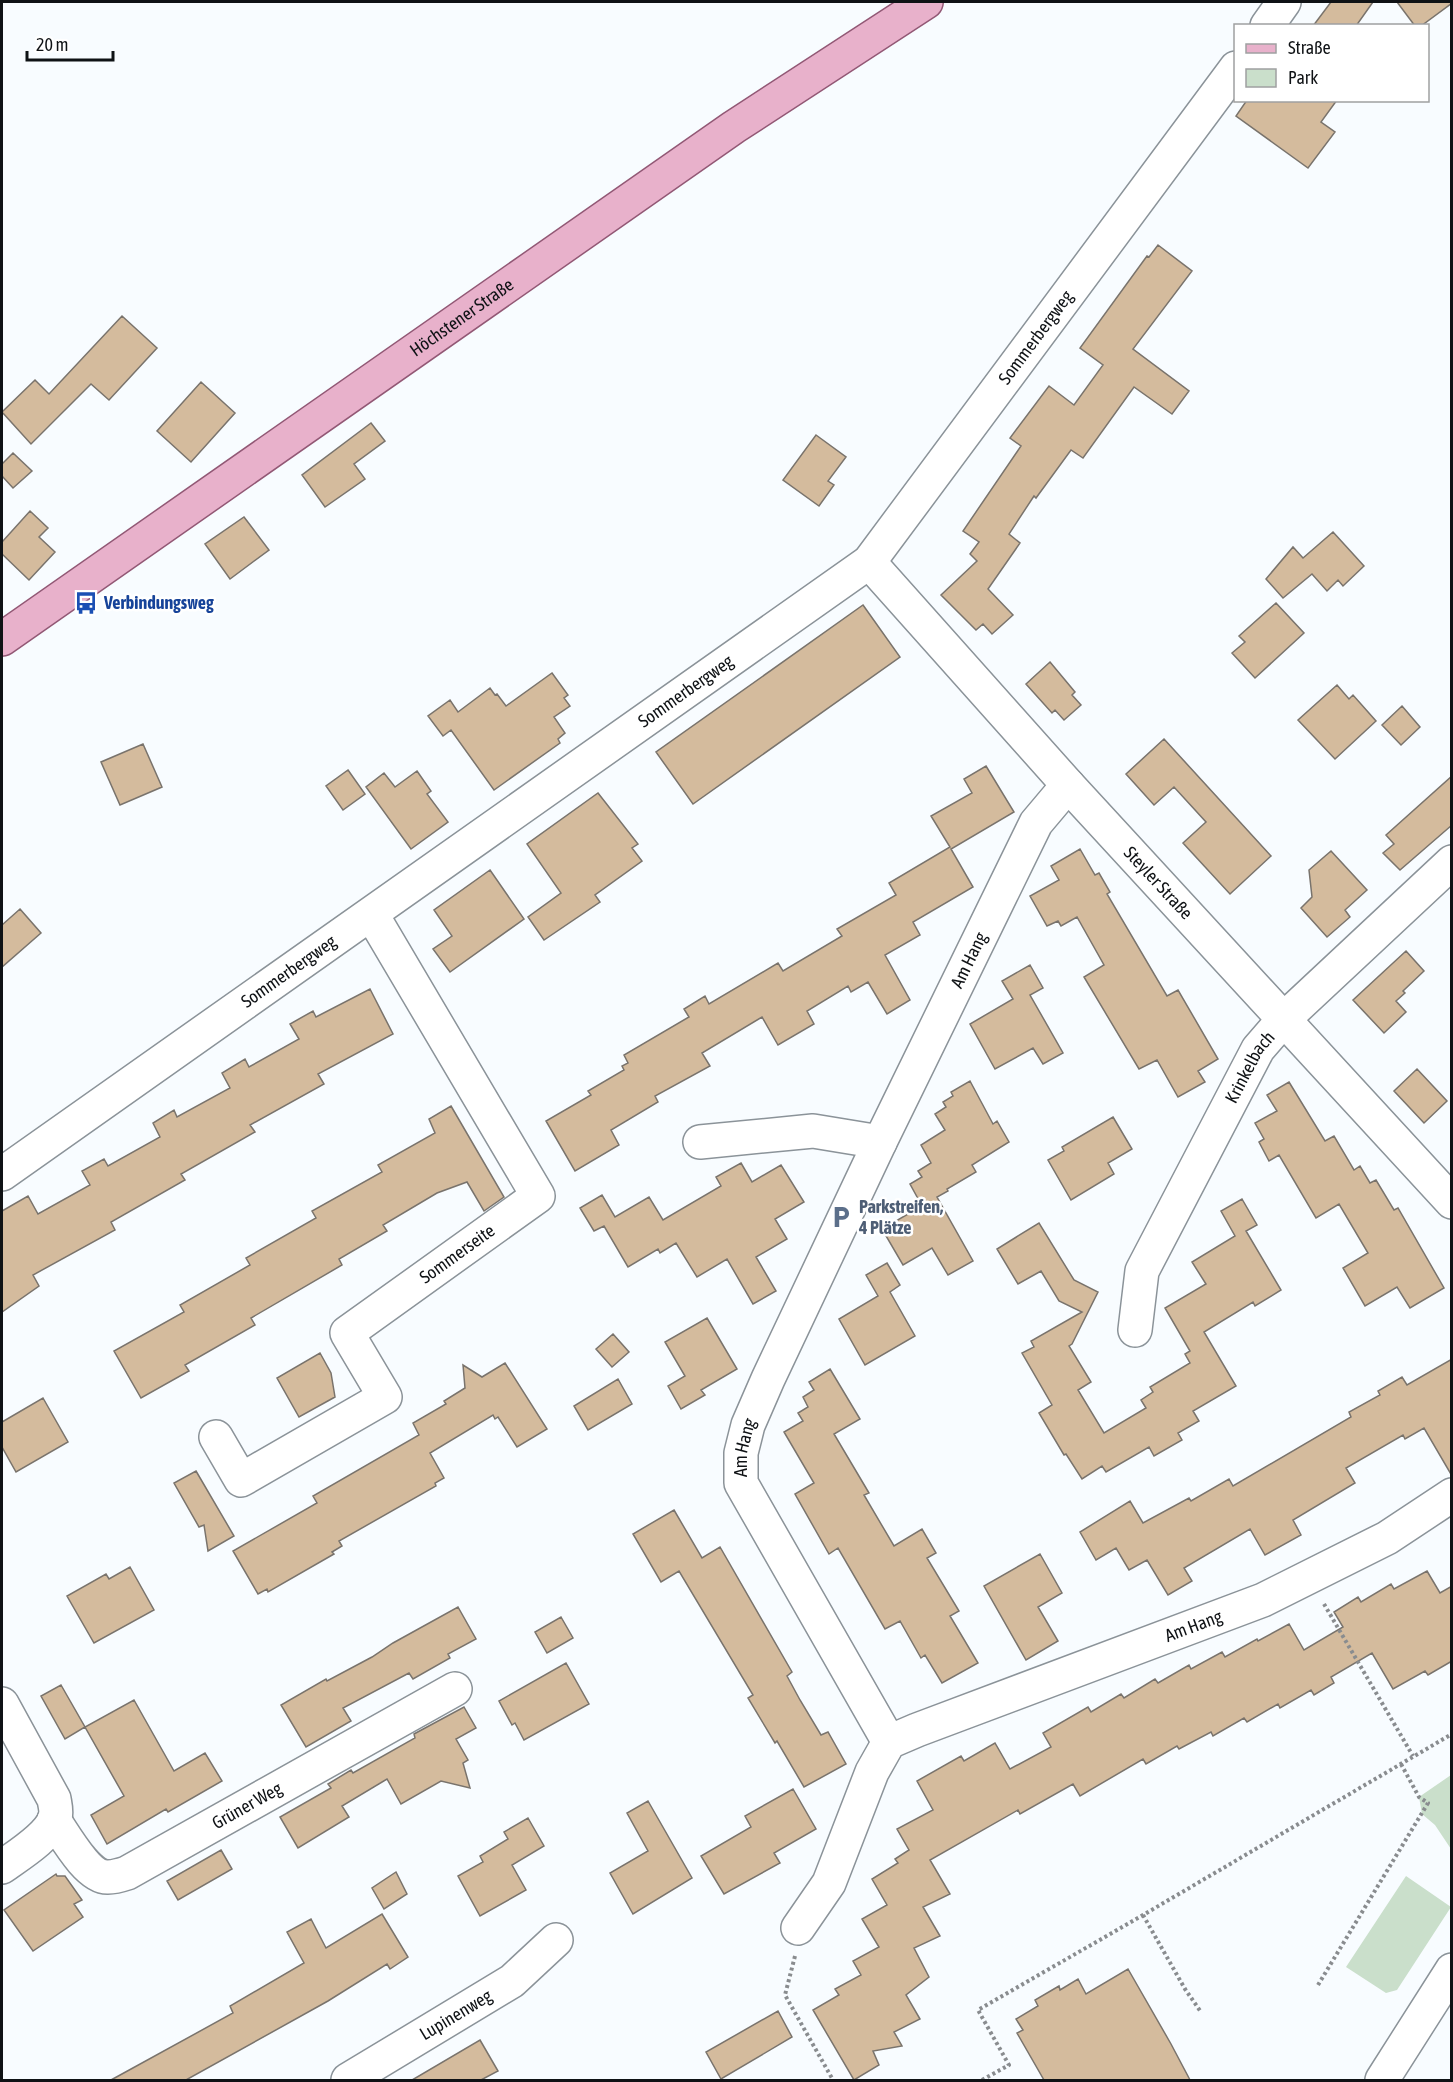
<svg xmlns="http://www.w3.org/2000/svg" width="1453" height="2082" font-family="'Asap Condensed',sans-serif">
<style>
.green{fill:#cadfcb}
.building{fill:#d4bb9d;stroke:#79736c;stroke-width:1.5}
.lines{fill:none;stroke-linecap:round;stroke-linejoin:round}
.minor-casing{stroke:#8b9399;stroke-width:36}
.major-casing{stroke:#925875;stroke-width:36}
.path{stroke:#898c8f;stroke-width:4;stroke-dasharray:3 3;stroke-linecap:butt}
.minor{stroke:#fff;stroke-width:33}
.major{stroke:#e8b1cb;stroke-width:33}
.labels{text-anchor:middle;stroke-width:5;stroke-linejoin:round;paint-order:stroke}
.street-label{font-size:18px;fill:#0f1215;stroke:#fff}
.transit-label{font-size:18px;font-weight:bold;fill:#164399;stroke:#fff;text-anchor:start}
.service-label{font-size:18px;font-weight:bold;fill:#4e5e75;stroke:#fff;text-anchor:start}
</style>
<rect width="100%" height="100%" fill="#f8fcff"/>
<path class="green" d="M1451,1775V1849L1435,1825L1422,1814L1419,1797Z
M1406,1876L1451,1907L1397,1990L1386,1993L1346,1967Z"/>
<path class="building" d="M1331,2H1373L1356,26H1313Z
M1397,2H1452V3L1421,26H1415Z
M1247,100H1337L1321,122L1335,132L1308,168L1236,116Z
M1158,245L1192,271L1133,349L1189,391L1172,414L1134,387L1083,458L1071,450L1036,498L1034,496L1009,534L1020,543L988,589L1013,615L992,634L983,624L976,630L941,595L977,561L970,554L979,542L963,531L1021,446L1010,438L1049,386L1074,405L1103,365L1080,348L1147,256L1149,257Z
M122,316L157,348L109,400L91,384L31,444L2,412L35,380L49,394Z
M201,382L235,413L191,462L157,431Z
M371,423L385,441L354,464L365,479L325,507L302,475Z
M816,435L846,457L828,481L834,485L819,506L783,480Z
M13,453L32,471L13,488L2,476V464Z
M30,511L48,528L39,537L55,552L29,580L2,554V542Z
M244,517L269,550L230,579L205,544Z
M1333,532L1364,566L1343,586L1338,580L1327,591L1312,574L1283,598L1266,579L1293,547L1303,558Z
M1276,603L1304,633L1255,678L1232,653L1245,642L1239,636Z
M863,605L900,657L693,804L656,752Z
M1050,662L1075,692L1072,695L1081,705L1064,720L1055,710L1052,713L1026,684Z
M552,673L568,695L564,698L570,706L554,717L565,733L558,739L560,743L494,790L451,730L443,736L428,716L450,700L458,712L490,688L495,695L497,694L506,706Z
M1337,685L1349,699L1353,695L1376,721L1335,759L1298,720Z
M1402,706L1420,727L1401,745L1382,725Z
M1164,739L1271,856L1230,894L1183,843L1206,822L1174,787L1154,805L1126,774Z
M143,744L162,787L120,805L101,762Z
M986,766L1014,812L951,849L973,887L913,922L920,935L885,955L910,1000L887,1014L868,982L851,992L848,986L807,1011L814,1024L778,1045L762,1017L702,1053L710,1066L655,1096L658,1102L611,1130L619,1145L575,1171L546,1121L591,1095L588,1091L624,1070L622,1066L628,1063L624,1055L689,1017L684,1009L705,996L709,1004L778,963L783,971L842,936L837,929L896,895L889,883L950,847L931,816L972,793L964,779Z
M348,770L365,794L343,810L326,786Z
M417,771L431,791L427,794L448,822L411,849L366,787L384,773L395,787Z
M1452,776V825L1400,870L1383,853L1394,844L1386,835Z
M598,793L638,844L632,848L642,861L595,895L600,902L544,940L528,917L561,893L527,844Z
M1080,849L1095,875L1099,873L1110,892L1107,894L1167,996L1178,990L1218,1059L1198,1071L1205,1082L1178,1097L1157,1060L1139,1069L1084,977L1104,965L1077,917L1061,926L1058,921L1047,926L1030,896L1059,880L1051,866Z
M1331,851L1367,890L1345,910L1350,917L1327,937L1301,908L1312,897L1309,870Z
M490,870L524,919L450,972L433,949L452,936L434,910Z
M20,909L41,933L2,967V925Z
M1406,951L1424,971L1403,991L1405,993L1396,1001L1406,1012L1384,1033L1353,1000Z
M1030,965L1043,988L1030,995L1063,1053L1043,1064L1033,1048L995,1069L970,1024L1013,999L1002,981Z
M370,989L393,1034L318,1074L324,1084L250,1125L255,1132L181,1174L185,1180L111,1222L115,1230L33,1275L39,1286L2,1312V1211L28,1196L38,1214L90,1185L82,1171L104,1159L108,1166L160,1137L153,1123L174,1110L177,1117L230,1088L222,1073L245,1059L249,1067L299,1039L290,1024L313,1011L316,1017Z
M1417,1069L1447,1101L1424,1123L1394,1091Z
M970,1081L993,1124L997,1121L1009,1142L972,1165L976,1172L947,1189L948,1191L937,1197L973,1261L948,1275L932,1248L903,1265L882,1229L922,1206L910,1184L922,1177L918,1171L931,1163L921,1145L945,1130L935,1114L946,1107L943,1102L953,1096L951,1092Z
M1289,1082L1325,1141L1334,1136L1354,1170L1360,1166L1370,1183L1376,1180L1394,1210L1398,1208L1444,1288L1410,1308L1397,1287L1365,1306L1343,1268L1368,1253L1339,1204L1316,1218L1279,1155L1269,1161L1259,1142L1264,1139L1255,1123L1277,1111L1267,1095Z
M451,1106L504,1197L484,1211L467,1182L437,1193L383,1225L387,1231L339,1259L342,1265L251,1318L255,1325L185,1365L189,1371L141,1398L114,1351L184,1312L180,1305L250,1265L246,1258L316,1218L312,1211L382,1172L378,1165L435,1133L429,1119Z
M1113,1117L1132,1149L1108,1163L1114,1174L1071,1200L1048,1160L1064,1151L1062,1147Z
M741,1163L752,1182L781,1165L804,1202L775,1219L787,1239L756,1257L776,1291L753,1304L727,1259L697,1277L676,1243L660,1253L658,1249L628,1267L604,1226L594,1231L580,1208L602,1195L615,1217L649,1197L663,1220L721,1186L716,1177Z
M1242,1199L1257,1225L1246,1231L1281,1290L1255,1306L1253,1302L1204,1332L1236,1386L1193,1411L1199,1421L1178,1433L1182,1440L1154,1456L1149,1447L1106,1472L1102,1466L1082,1479L1066,1454L1064,1455L1039,1413L1052,1405L1022,1353L1034,1347L1031,1341L1082,1312L1059,1301L1041,1271L1018,1284L997,1249L1039,1223L1074,1280L1098,1292L1072,1344L1069,1346L1091,1382L1078,1390L1104,1433L1146,1408L1141,1400L1153,1392L1150,1387L1190,1363L1185,1354L1190,1351L1165,1308L1206,1284L1192,1262L1235,1236L1221,1211Z
M887,1263L900,1285L890,1292L915,1336L865,1365L839,1319L878,1296L866,1275Z
M707,1318L737,1369L701,1390L705,1395L681,1409L668,1386L685,1376L665,1342Z
M613,1334L629,1352L612,1367L596,1349Z
M320,1353L331,1373L335,1397L299,1417L277,1378Z
M1452,1359V1476L1424,1428L1405,1439L1403,1435L1346,1468L1355,1483L1293,1520L1301,1535L1265,1555L1250,1529L1184,1568L1192,1581L1168,1595L1147,1560L1129,1570L1116,1548L1096,1560L1080,1532L1130,1501L1143,1523L1189,1498L1191,1501L1229,1479L1233,1486L1351,1417L1349,1412L1380,1395L1378,1391L1402,1377L1407,1385Z
M505,1363L547,1429L517,1447L498,1417L495,1419L493,1415L430,1453L444,1478L435,1483L436,1486L339,1541L342,1546L332,1552L334,1554L268,1592L267,1589L258,1594L233,1551L317,1503L313,1496L419,1435L413,1423L446,1404L444,1401L465,1388L463,1365L482,1377Z
M830,1369L860,1419L834,1434L869,1493L864,1495L894,1546L922,1529L936,1553L927,1558L959,1611L950,1616L978,1663L942,1683L925,1655L921,1658L900,1621L885,1629L838,1548L829,1554L795,1494L814,1483L784,1432L803,1421L798,1413L808,1407L803,1397L814,1390L809,1382Z
M618,1379L632,1404L588,1430L574,1406Z
M43,1398L68,1442L16,1472L2,1447V1422Z
M196,1471L234,1536L208,1551L204,1525L199,1527L174,1483Z
M674,1510L702,1558L720,1547L792,1672L787,1676L800,1700L821,1735L828,1732L846,1764L804,1787L777,1741L775,1743L748,1698L753,1695L679,1571L661,1582L633,1534Z
M1040,1554L1062,1593L1038,1607L1058,1641L1026,1660L984,1586Z
M130,1567L154,1610L94,1643L67,1596L106,1574L109,1579Z
M1427,1571L1440,1593L1452,1586V1661L1428,1675L1425,1671L1393,1689L1372,1653L1331,1677L1334,1683L1314,1695L1311,1690L1280,1708L1278,1704L1247,1722L1244,1718L1213,1736L1211,1732L1179,1749L1177,1746L1146,1764L1143,1759L1080,1796L1073,1784L1020,1814L1018,1810L930,1860L950,1894L923,1907L940,1936L914,1948L929,1977L906,1995L920,2019L894,2032L902,2046L873,2051L879,2065L854,2080L813,2010L839,1995L835,1989L861,1975L853,1961L879,1947L862,1919L887,1905L872,1879L898,1863L895,1859L909,1850L897,1829L933,1810L917,1781L961,1756L964,1761L995,1743L1010,1769L1051,1747L1043,1733L1088,1707L1091,1712L1121,1694L1124,1698L1155,1679L1158,1683L1189,1665L1191,1669L1222,1652L1225,1657L1257,1639L1258,1641L1289,1624L1304,1650L1343,1627L1334,1612L1358,1597L1361,1602L1391,1584L1394,1589Z
M458,1607L476,1639L448,1654L450,1658L413,1679L409,1673L343,1708L351,1721L306,1747L281,1705L326,1679L327,1681L372,1657L393,1643Z
M561,1617L573,1638L547,1653L535,1632Z
M566,1663L589,1704L524,1740L515,1723L512,1725L499,1701Z
M61,1685L85,1727L65,1739L41,1696Z
M134,1700L174,1771L205,1753L222,1781L168,1812L166,1809L107,1844L91,1815L124,1796L85,1727Z
M464,1707L476,1728L456,1739L468,1760L463,1763L470,1788L441,1781L401,1804L387,1779L342,1806L349,1817L298,1848L280,1817L331,1788L328,1784L351,1770L353,1773L415,1738L414,1734Z
M793,1789L816,1829L774,1853L780,1863L724,1894L701,1856L751,1827L745,1816Z
M648,1801L692,1878L633,1914L610,1873L648,1851L627,1813Z
M528,1818L544,1846L512,1865L526,1890L480,1916L458,1876L483,1862L480,1856L508,1839L504,1832Z
M221,1850L232,1869L178,1900L167,1881Z
M396,1872L407,1894L384,1909L372,1888Z
M56,1874L57,1876H65L82,1900L74,1904L83,1917L33,1951L4,1910Z
M382,1914L408,1957L390,1969L387,1964L328,2001L186,2080H111L233,2013L230,2006L304,1963L287,1932L311,1919L326,1948Z
M1128,1969L1171,2044L1190,2080H1044L1017,2033L1023,2030L1016,2019L1038,2006L1035,2000L1059,1986L1060,1990L1078,1979L1086,1994Z
M778,2011L792,2037L721,2079L706,2052Z
M480,2040L498,2071L481,2080H412Z"/>
<g class="lines">
<g class="minor-casing">
<g id="minor">
<path d="M1267,26L1284,2"/>
<path id="s1" d="M869,562L1068,785L1452,1202"/>
<path d="M700,1142L813,1131L880,1142"/>
<path id="s2" d="M2,1174L869,562L1236,68"/>
<path id="s3" d="M1135,1330L1142,1271L1258,1049L1284,1019L1452,862"/>
<path id="s4" d="M216,1437L241,1480L385,1397L347,1333L538,1196L372,915"/>
<path d="M2,1704L54,1799C55,1805 57,1812 55,1818C49,1837 17,1856 2,1867"/>
<path id="s5" d="M889,1742L741,1483V1453L748,1425L768,1379L880,1142L1036,823L1068,785"/>
<path id="s6" d="M54,1820C65,1836 88,1878 108,1877C114,1877 121,1875 127,1873L455,1689"/>
<path id="s7" d="M798,1928L829,1883L872,1772L889,1742L917,1730L1263,1600L1387,1538L1452,1495"/>
<path id="s8" d="M348,2080L512,1981L556,1940"/>
<path d="M1382,2080L1452,1970"/>
</g>
</g>
<g class="major-casing">
<g id="major">
<path id="s9" d="M2,639L734,127L926,2"/>
</g>
</g>
<path class="path" d="M1324,1604L1413,1756
M1143,1915L1185,1989L1201,2012
M795,1956L785,1995L833,2080
M1318,1985L1428,1803L1419,1797L1401,1764
M982,2080L1009,2065L978,2010L1143,1915L1452,1734"/>
<use href="#minor" class="minor"/>
<use href="#major" class="major"/>
</g>
<defs>
<g id="bus-bare" transform="scale(1.8)"><path d="M-5-6H5V4H4V6H2V4H-2V6H-4V4H-5ZM-3.5-4V0h7V-4ZM-3.5 1.2v1.5H-2V1.2ZM2 1.2v1.5H3.5V1.2Z" fill="#1a4fb4" stroke="#fff" stroke-width="2.5" paint-order="stroke"/></g>
<g id="parking-bare" transform="scale(1.8)"><path d="M-3.5-5.5H1a3.5 3.5 0 0 1 0 7H-1V5.5H-3.5ZM-1-3.4V-.6H.8a1.4 1.4 0 0 0 0-2.8Z" fill="#5c6f8a" stroke="#fff" stroke-width="2.5" paint-order="stroke"/></g>
</defs>
<g fill-rule="evenodd">
<use href="#bus-bare" x="86" y="603"/>
<use href="#parking-bare" x="841" y="1217"/>
</g>
<g class="labels">
<g class="street-label">
<text dy="6" stroke="none"><textPath href="#s9" startOffset="561">Höchstener Straße</textPath></text>
<text dy="6" stroke="none"><textPath href="#s2" startOffset="1341">Sommerbergweg</textPath></text>
<text dy="6" stroke="none"><textPath href="#s2" startOffset="837">Sommerbergweg</textPath></text>
<text dy="6" stroke="none"><textPath href="#s1" startOffset="432">Steyler Straße</textPath></text>
<text dy="6" stroke="none"><textPath href="#s5" startOffset="872">Am Hang</textPath></text>
<text dy="6" stroke="none"><textPath href="#s2" startOffset="351">Sommerbergweg</textPath></text>
<text dy="6" stroke="none"><textPath href="#s3" startOffset="290">Krinkelbach</textPath></text>
<text dy="6" stroke="none"><textPath href="#s4" startOffset="426">Sommerseite</textPath></text>
<text dy="6" stroke="none"><textPath href="#s5" startOffset="334">Am Hang</textPath></text>
<text dy="6" stroke="none"><textPath href="#s7" startOffset="534">Am Hang</textPath></text>
<text dy="6" stroke="none"><textPath href="#s6" startOffset="238">Grüner Weg</textPath></text>
<text dy="6" stroke="none"><textPath href="#s8" startOffset="126">Lupinenweg</textPath></text>
</g>
<g class="transit-label">
<text x="104" y="609">Verbindungsweg</text>
</g>
<g class="service-label">
<text x="859" y="1213">Parkstreifen,<tspan x="859" dy="21">4 Plätze</tspan></text>
</g>
</g>
<rect width="1453" height="2082" fill="none" stroke="#0f1215" stroke-width="6"/>
<rect x="1234" y="24" width="195" height="78" fill="#ffffff" stroke="#9fa0a1" stroke-width="1.5"/>
<rect x="1246" y="44" width="30" height="9" fill="#e8b1cb" stroke="#9fa0a1" stroke-width="1.5"/>
<text x="1288" y="54" font-size="18" fill="#0f1215">Straße</text>
<rect x="1246" y="69" width="30" height="18" fill="#cadfcb" stroke="#9fa0a1" stroke-width="1.5"/>
<text x="1288" y="84" font-size="18" fill="#0f1215">Park</text>
<path d="M27 51v9h86v-9" fill="none" stroke="#0f1215" stroke-width="3"/>
<text x="36" y="51" font-size="18" fill="#0f1215" stroke="#ffffff" stroke-width="4.5" paint-order="stroke">20 m</text>
</svg>
